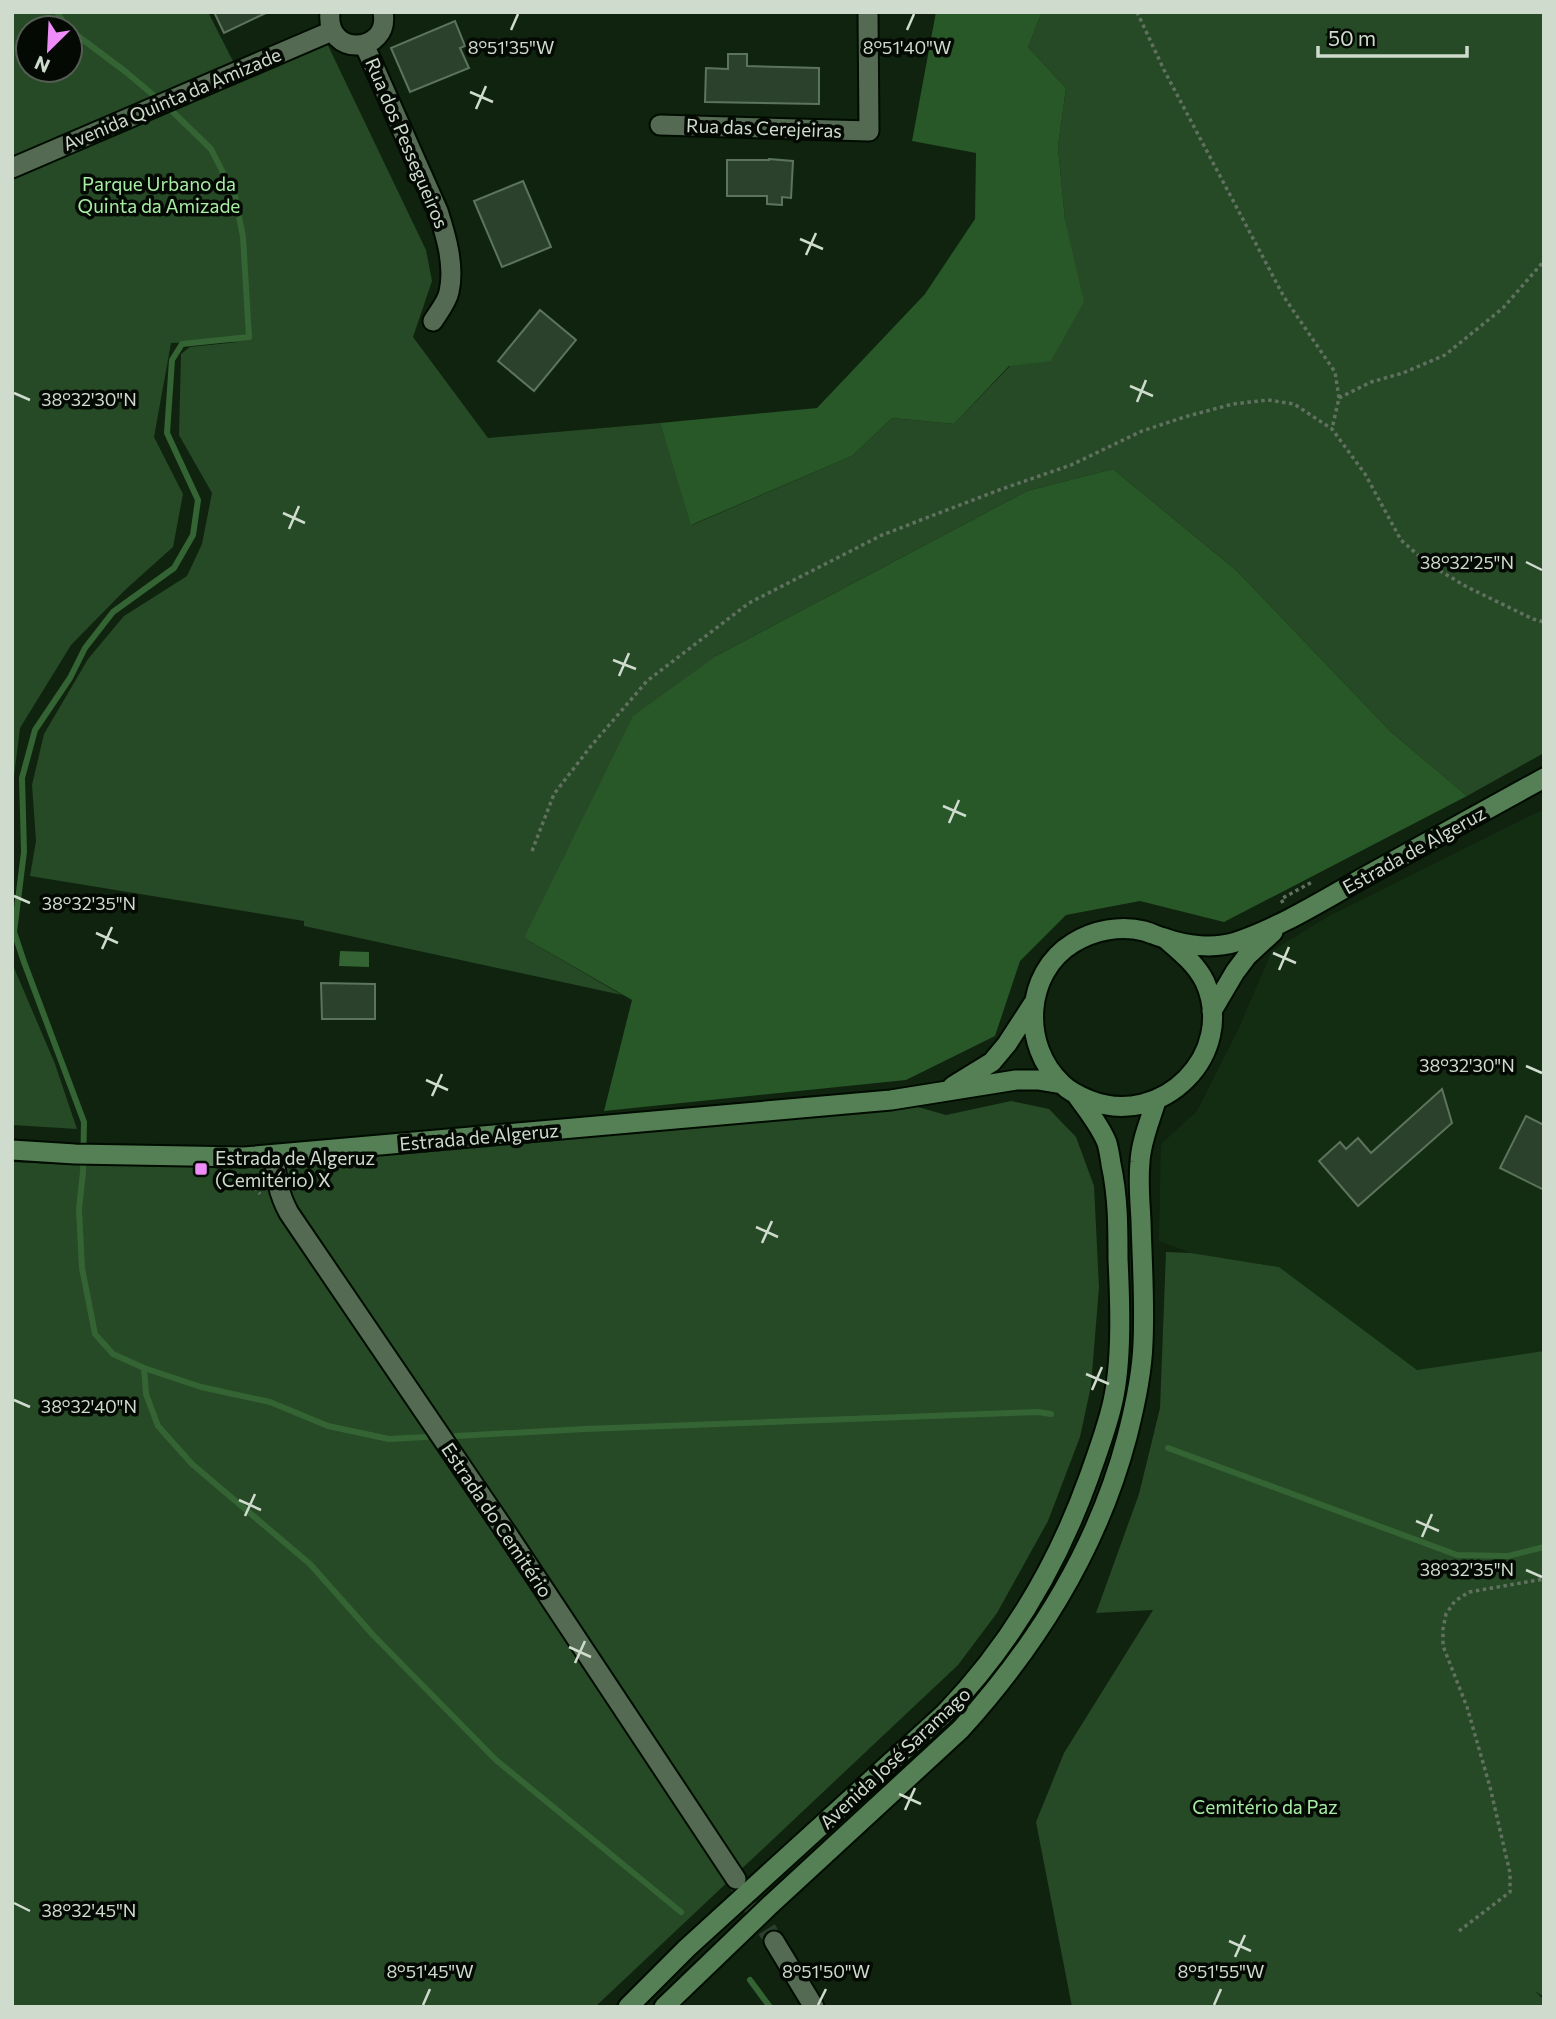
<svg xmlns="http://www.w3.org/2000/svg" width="1556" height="2019" font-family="Commissioner,sans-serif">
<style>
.built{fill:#132d13}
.green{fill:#264926;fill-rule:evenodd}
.forest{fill:#285728}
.water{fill:#346433}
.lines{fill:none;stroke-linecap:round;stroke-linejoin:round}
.stream{stroke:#346433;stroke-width:6}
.building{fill:#2c412c;stroke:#5d745c;stroke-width:2}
.minor-tunnel{stroke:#2c3f2c;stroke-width:19;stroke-dasharray:19 10;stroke-linecap:butt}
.minor-casing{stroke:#000c00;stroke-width:23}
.secondary-casing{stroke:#000c00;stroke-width:23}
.path{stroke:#607160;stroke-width:3.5;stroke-dasharray:3.5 3.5;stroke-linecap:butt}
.minor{stroke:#546a53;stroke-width:19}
.secondary{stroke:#557f54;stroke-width:19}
.ticks{fill:none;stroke:#cedbcd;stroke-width:2.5}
.poi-dot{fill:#ee8cf8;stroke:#040a03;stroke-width:2.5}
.labels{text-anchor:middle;stroke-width:7;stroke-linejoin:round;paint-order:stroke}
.street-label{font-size:19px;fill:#cedbcd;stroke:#040a03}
.park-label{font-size:19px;fill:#a7eda4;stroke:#040a03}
.poi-label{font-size:19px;fill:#cedbcd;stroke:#040a03;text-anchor:start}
.ticks-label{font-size:18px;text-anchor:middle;fill:#cedbcd;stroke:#040a03;stroke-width:7;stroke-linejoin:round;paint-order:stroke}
</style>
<rect width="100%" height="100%" fill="#0f230f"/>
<path class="built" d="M1544,809V1361L1416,1370L1279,1267L1191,1253L1159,1241L1161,1144L1197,1111L1239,1028L1272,951L1329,916Z"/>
<path class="green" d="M12,12H208L238,71L323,35L426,250L432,281L413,337L488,438L660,423L692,525L852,456L892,418L954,424L1010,366L1065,220L1058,147L1066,88L1028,47L1042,12H1544V753L1467,796L1390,731L1237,571L1113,469L1027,491L716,656L524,938L622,995L304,926V921L30,876L36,841L32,785L44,734L88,659L124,616L187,576L202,544L212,493L179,435L181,354L190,347L238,342L171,343L154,437L183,494L173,547L125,590L71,645L20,728L12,792ZM28,28H70V70H28Z
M12,963L55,1064L77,1129L12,1125Z
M1011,1101L1049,1109L1076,1137L1094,1186L1099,1287L1091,1386L1080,1437L1048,1521L997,1613L958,1665L595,2007H12V1162L74,1165L911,1105L946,1115Z
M1166,1252L1191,1253L1279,1267L1417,1370L1544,1351V1997L1535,1991L1544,2000V2007H1072L1036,1822L1064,1753L1153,1610L1096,1613L1139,1494L1160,1408Z"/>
<path class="forest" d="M936,12H1042L1028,47L1066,88L1058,147L1065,220L1084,302L1051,361L1009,366L954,424L892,418L852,456L691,525L660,423L817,408L925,294L975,219L976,153L912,141Z
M1113,469L1237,571L1390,731L1467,796L1224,922L1140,901L1066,915L1020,961L995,1036L906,1080L604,1111L632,1000L524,938L633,716L716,656L1027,491Z"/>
<path class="water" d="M340,951L369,952V967L339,966Z"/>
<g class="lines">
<path class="stream" d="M57,12L67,28
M70,30L126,72L172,111L211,149L235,196L243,237L249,337L182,344L172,360L167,433L198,500L193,535L174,568L113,612L85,648L70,678L35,730L22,778L24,852L14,932L24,962L84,1122L83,1172L79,1209L82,1268L95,1334L113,1354L144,1368L201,1387L270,1402L328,1426L389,1439L426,1437
M144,1368L146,1394L158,1426L192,1464L310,1564L374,1636L496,1760L681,1912
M456,1436L585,1429L1038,1412L1051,1414
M1168,1448L1457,1555L1508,1556L1544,1547
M750,1980L770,2007"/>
</g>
<path class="building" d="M214,12H268L224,33Z
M455,21L465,46L460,48L469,68L410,92L391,48Z
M728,54H747V66L819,68V104L705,102L706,68L728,69Z
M769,159L793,161L791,198L782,197V205L767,204V196H727V160H769Z
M523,181L551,247L502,267L474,201Z
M540,310L576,340L534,391L498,361Z
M321,983L375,984V1019H322Z
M1442,1089L1452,1123L1358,1206L1319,1161L1340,1142L1346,1149L1358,1138L1371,1153Z
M1526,1116L1544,1125V1190L1500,1168Z"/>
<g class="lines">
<path class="minor-tunnel" d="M736,1880L774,1941"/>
<g class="minor-casing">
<path id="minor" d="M330,12C325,58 391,54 383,12
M364,44L438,211C446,236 455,266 449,292C447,302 438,313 433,321
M660,125L869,131L868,12
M12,168L332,31
M274,1155C276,1177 278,1193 289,1213L508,1535L736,1879
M774,1941L814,2007"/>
</g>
<g class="secondary-casing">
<path id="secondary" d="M1166,939C1181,952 1196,964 1205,982C1237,1054 1162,1129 1089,1100C1079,1096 1070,1092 1062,1084C1021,1046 1024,973 1073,943C1094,930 1121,925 1144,931C1151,933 1157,936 1164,938C1186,946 1214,949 1236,942C1283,926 1325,899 1368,875C1427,843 1485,810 1544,778
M1212,1011L1235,972L1247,956L1273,932
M953,1086L992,1062L1007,1044L1033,1004
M12,1150L75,1154L244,1157L891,1100L1016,1080H1038L1062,1084
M628,2007L687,1948L944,1714C1010,1646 1057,1566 1089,1477C1098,1451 1109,1423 1114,1396C1122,1355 1120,1301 1118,1259C1118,1227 1118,1196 1111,1164C1110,1157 1109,1150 1107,1143C1100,1125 1087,1110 1076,1094
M664,2007L769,1906L961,1729C1037,1645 1098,1547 1127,1437C1135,1406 1142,1375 1143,1343C1145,1302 1142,1261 1141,1221C1140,1201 1138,1182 1140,1162C1141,1141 1150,1121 1156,1101"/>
</g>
<path class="path" d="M1137,12L1164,70L1284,297L1335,372L1339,398L1332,429
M1339,398L1371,382L1403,373L1445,355L1503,308L1544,261
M532,851L554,794L591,746L647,681L749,603L882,535L999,490L1071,465L1142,431L1188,416L1233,404L1268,400L1294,404L1332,429L1365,474L1401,540L1427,563L1467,587L1533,619L1544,622
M1283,903L1281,899L1314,881
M245,1177L260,1194
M1459,1931L1510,1892V1873L1490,1787L1467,1707L1443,1646V1629L1446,1614L1455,1601L1469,1592L1544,1579"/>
<use href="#minor" class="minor"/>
<use href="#secondary" class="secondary"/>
</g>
<path class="ticks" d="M511,30L518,14M907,30L914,14M470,92L493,102M476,109L486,86M800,239L823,249M806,255L816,233M1130,386L1153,396M14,393L30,400M1137,402L1146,380M283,513L305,523M289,529L299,506M1526,562L1542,570M613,660L636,669M619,676L629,653M943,806L966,816M949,823L959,800M14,896L30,903M96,933L118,943M102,949L112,927M1273,953L1296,963M1279,970L1289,947M1526,1066L1542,1073M426,1080L448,1090M432,1096L442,1074M756,1227L778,1237M762,1243L772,1221M1086,1374L1109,1384M1092,1390L1102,1367M14,1400L30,1407M239,1500L261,1510M245,1516L255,1494M1416,1521L1439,1531M1422,1537L1432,1514M1526,1570L1542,1577M569,1647L591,1657M575,1663L585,1641M899,1794L921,1804M905,1810L915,1788M14,1903L30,1911M1229,1941L1251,1951M1235,1957L1245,1935M423,2005L430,1989M818,2005L826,1989M1214,2005L1221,1989"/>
<rect class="poi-dot" x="194" y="1162" width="14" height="14" rx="3.5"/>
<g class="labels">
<g class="street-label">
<text transform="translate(172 99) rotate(-23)" y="7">Avenida Quinta da Amizade</text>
<text transform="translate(764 128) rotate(2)" y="7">Rua das Cerejeiras</text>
<text transform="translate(407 143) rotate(67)" y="7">Rua dos Pessegueiros</text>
<text transform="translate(1414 850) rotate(-29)" y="7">Estrada de Algeruz</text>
<text transform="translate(479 1137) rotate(-5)" y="7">Estrada de Algeruz</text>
<text transform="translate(497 1520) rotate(56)" y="7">Estrada do Cemitério</text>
<text transform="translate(895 1758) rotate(-43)" y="7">Avenida José Saramago</text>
</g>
<g class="park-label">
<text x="159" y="191">Parque Urbano da<tspan x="159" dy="22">Quinta da Amizade</tspan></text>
<text x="1265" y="1814">Cemitério da Paz</text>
</g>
<g class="poi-label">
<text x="215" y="1165">Estrada de Algeruz<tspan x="215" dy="22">(Cemitério) X</tspan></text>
</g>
</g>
<g class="ticks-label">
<text x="511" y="54">8°51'35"W</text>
<text x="907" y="54">8°51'40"W</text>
<text x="89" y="406">38°32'30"N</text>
<text x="1467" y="569">38°32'25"N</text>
<text x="89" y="910">38°32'35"N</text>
<text x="1467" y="1072">38°32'30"N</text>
<text x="89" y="1413">38°32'40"N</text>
<text x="1467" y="1576">38°32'35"N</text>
<text x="89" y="1917">38°32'45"N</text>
<text x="430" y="1978">8°51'45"W</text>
<text x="826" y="1978">8°51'50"W</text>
<text x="1221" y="1978">8°51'55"W</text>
</g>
<rect width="1556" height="2019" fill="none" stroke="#cedbcd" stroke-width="28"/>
<g transform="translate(49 49) rotate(204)"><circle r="33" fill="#040a03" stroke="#555e54" stroke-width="2"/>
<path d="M0-5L12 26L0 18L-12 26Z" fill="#ee8cf8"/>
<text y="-10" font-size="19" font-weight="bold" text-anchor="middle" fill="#cedbcd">N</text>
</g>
<path d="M1318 46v10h149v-10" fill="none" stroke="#cedbcd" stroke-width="3.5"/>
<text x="1328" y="46" font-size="21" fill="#cedbcd" stroke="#040a03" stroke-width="5" paint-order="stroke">50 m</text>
</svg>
